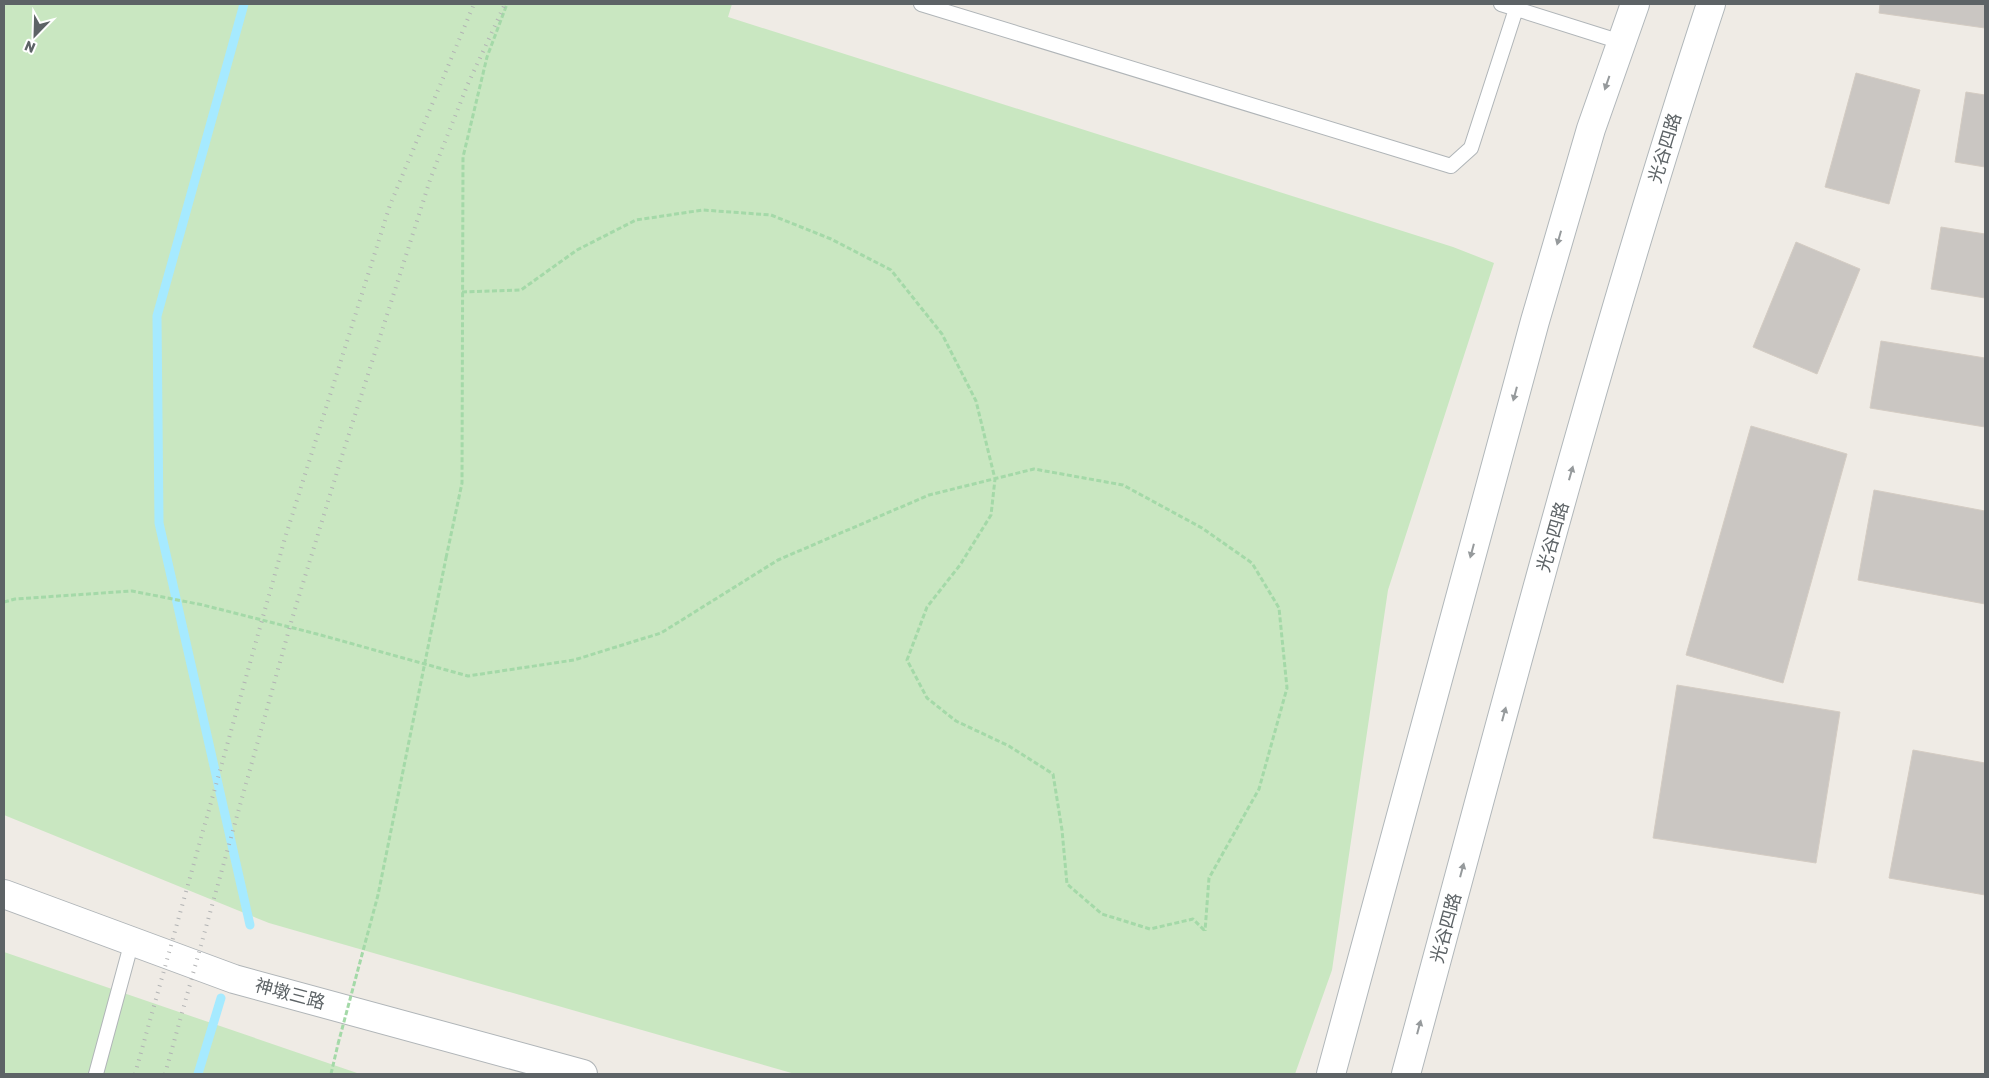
<svg xmlns="http://www.w3.org/2000/svg" width="1989" height="1078" font-family="Rubik,'Noto Sans SC',sans-serif">
<style>
.green{fill:#c9e7c1}
.lines{fill:none;stroke-linecap:round;stroke-linejoin:round}
.stream{stroke:#a6eaff;stroke-width:9}
.building{fill:#cac6c2;stroke:#d4ccc3}
.service-casing{stroke:#b0b5b8;stroke-width:16}
.tertiary-casing{stroke:#b0b5b8;stroke-width:30}
.secondary-casing{stroke:#b1b7ba;stroke-width:30}
.path{stroke:#a4d9a8;stroke-width:3;stroke-dasharray:5 2.5;stroke-linecap:butt}
.service{stroke:#fff;stroke-width:14}
.tertiary{stroke:#fff;stroke-width:28}
.secondary{stroke:#fff;stroke-width:28}
.rail{stroke:#b2b3b4;stroke-width:4;stroke-dasharray:1 6;stroke-linecap:butt}
.path-bridge{stroke:#a4d9a8;stroke-width:3;stroke-dasharray:5 2.5;stroke-linecap:butt}
.oneway{fill:#969a9c}
.labels{text-anchor:middle;stroke-width:4;stroke-linejoin:round;paint-order:stroke}
.street-label{font-size:18px;fill:#5d6366;stroke:#fff}
</style>
<rect width="100%" height="100%" fill="#efebe5"/>
<path class="green" d="M4,4H732L728,17L1453,247L1494,263L1388,590L1332,970L1295,1074H795L269,923L4,815Z
M4,952L360,1074H4Z"/>
<g class="lines">
<path class="stream" d="M244,4L157,316L159,523L250,925
M198,1074L221,998"/>
</g>
<path class="building" d="M1880,4H1985V28L1879,13Z
M1856,73L1920,90L1889,204L1825,187Z
M1966,92L1985,95V167L1955,162Z
M1941,227L1985,234V298L1931,289Z
M1796,242L1860,269L1817,374L1753,347Z
M1881,341L1985,358V427L1870,408Z
M1751,426L1847,454L1783,683L1686,655Z
M1874,490L1985,511V604L1858,580Z
M1677,685L1840,712L1816,863L1653,838Z
M1913,750L1985,763V895L1889,878Z"/>
<g class="lines">
<g class="service-casing">
<path id="service" d="M921,4L1451,166L1471,148L1516,9
M1501,4L1621,42
M96,1074L132,941"/>
</g>
<g class="tertiary-casing">
<path id="tertiary" d="M4,894L234,979L583,1074"/>
</g>
<g class="secondary-casing">
<path id="secondary" d="M1331,1074L1535,321L1591,129L1635,4
M1406,1074C1503,716 1595,356 1711,4"/>
</g>
<path class="path" d="M462,292L521,290L577,250L636,220L703,210L771,215L831,239L891,270L942,334L976,401L995,479L991,515L960,565L927,607L907,660L927,698L956,721L1009,746L1053,774L1062,830L1067,884L1102,914L1150,929L1193,919L1205,931
M446,558L462,483L463,157L487,57L507,4
M4,602L15,599L132,591L203,605L317,634L468,676L574,660L661,633L778,560L929,495L1034,469L1123,485L1202,528L1252,563L1279,608L1287,688L1259,789L1209,878L1205,931
M331,1074L338,1044"/>
<use href="#service" class="service"/>
<use href="#tertiary" class="tertiary"/>
<use href="#secondary" class="secondary"/>
<path class="rail" d="M135,1074L285,538L390,205L474,4
M165,1074L292,619L341,459L431,177L467,86L505,4"/>
<path class="path-bridge" d="M338,1044L378,895L446,558"/>
</g>
<defs><path id="oneway-solid" d="M-6-.8H1V-3.2L6.5 0L1 3.2V.8H-6Z" transform="scale(1.25)"/></defs>
<g class="oneway">
<use href="#oneway-solid" transform="translate(1607 83) rotate(109)"/>
<use href="#oneway-solid" transform="translate(1559 238) rotate(106)"/>
<use href="#oneway-solid" transform="translate(1515 394) rotate(105)"/>
<use href="#oneway-solid" transform="translate(1571 473) rotate(-74)"/>
<use href="#oneway-solid" transform="translate(1472 551) rotate(105)"/>
<use href="#oneway-solid" transform="translate(1504 714) rotate(-75)"/>
<use href="#oneway-solid" transform="translate(1462 870) rotate(-75)"/>
<use href="#oneway-solid" transform="translate(1419 1027) rotate(-75)"/>
</g>
<g class="labels">
<g class="street-label">
<text transform="translate(1665 148) rotate(-73)" y="6">光谷四路</text>
<text transform="translate(1553 537) rotate(-74)" y="6">光谷四路</text>
<text transform="translate(1446 928) rotate(-75)" y="6">光谷四路</text>
<text transform="translate(290 994) rotate(15)" y="6">神墩三路</text>
</g>
</g>
<rect width="1989" height="1078" fill="none" stroke="#5d6366" stroke-width="10"/>
<g transform="translate(35 35) rotate(203)" stroke="#ffffff" stroke-width="4" paint-order="stroke">
<path d="M0-4L9 19L0 12L-9 19Z" fill="#5d6366"/>
<text y="-8" font-size="14" font-weight="bold" text-anchor="middle" fill="#5d6366">N</text>
</g>
</svg>
